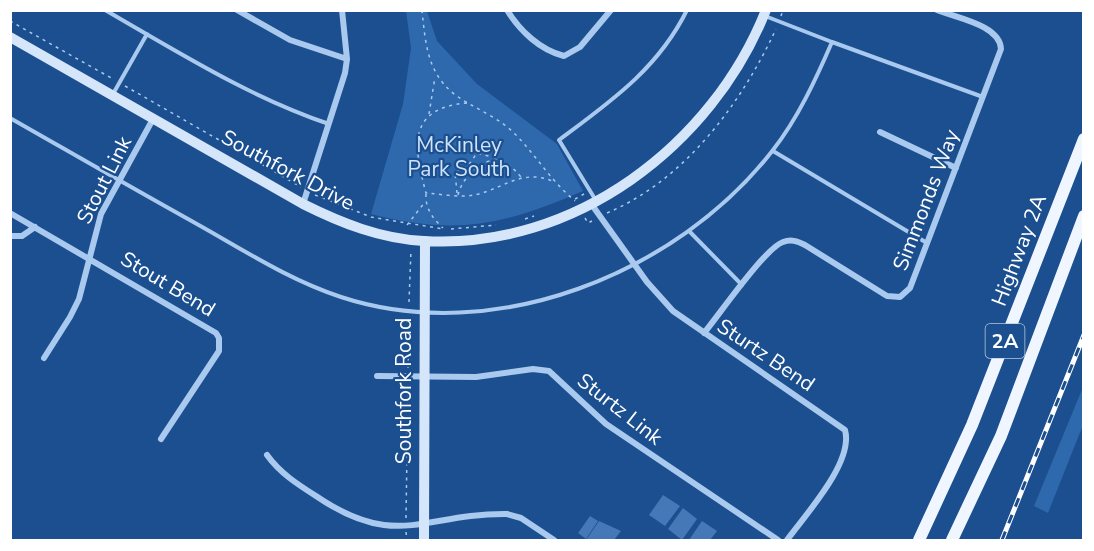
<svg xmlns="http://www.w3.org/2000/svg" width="1094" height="551" font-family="'Nunito Sans',sans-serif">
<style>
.park{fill:#2e69ad}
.building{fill:#4478b7}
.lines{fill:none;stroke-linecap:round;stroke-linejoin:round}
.path{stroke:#a9c9ee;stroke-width:1.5;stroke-dasharray:3 4.5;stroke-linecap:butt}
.lane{stroke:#a9c9ee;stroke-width:4}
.street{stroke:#a9c9ee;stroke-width:6}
.secondary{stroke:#d6e6fa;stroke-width:10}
.primary{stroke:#f0f6ff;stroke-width:12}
.rail-casing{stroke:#fff;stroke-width:5}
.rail{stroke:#1b4f8f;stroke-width:3;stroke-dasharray:9;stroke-linecap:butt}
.labels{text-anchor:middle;stroke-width:4.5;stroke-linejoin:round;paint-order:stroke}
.shield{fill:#1b4f8f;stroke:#bbcadd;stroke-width:1.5}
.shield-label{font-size:20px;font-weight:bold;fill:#fff}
.park-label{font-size:21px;fill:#cfe3fa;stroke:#1b4f8f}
.street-label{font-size:21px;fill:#fff;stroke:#1b4f8f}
</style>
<rect width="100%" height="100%" fill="#1b4f8f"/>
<path class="park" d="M406,11H427L437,41L477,84L557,144L583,191C505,225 455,236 371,214L403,104L411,48Z
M1083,387V425L1048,513L1034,506Z"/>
<path class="building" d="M663,495L680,506L665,526L649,515Z
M683,508L697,519L682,540L668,529Z
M590,516L598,521L586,539L578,533Z
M599,521L621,531L614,540H586Z
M702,521L717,531L710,540H689Z"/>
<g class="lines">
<path class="path" d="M422,10C426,51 429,82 468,103C483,112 501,120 514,133C536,155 550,180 575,201
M781,16L783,10
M10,21L113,79
M125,86L301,187
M467,103C406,108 414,148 426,193C441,194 459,198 474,195C501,190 522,168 552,181
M429,114L435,77
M457,193L455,172L468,166L477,153L500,159
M426,194C425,208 433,219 443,228
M315,195L371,217L443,229
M458,195C461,184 465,179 473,171C493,154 504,157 521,177
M575,199L584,194
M607,213C685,180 741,104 776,29
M585,218L588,223L592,221
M525,219L534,216
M407,225L425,202
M451,229L496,225
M409,302L411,250
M408,368L409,316
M406,518L408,385
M406,532L407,540"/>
<path class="lane" d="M105,10C178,52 249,97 329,124
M832,42L983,97
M113,94L147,34
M10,118C75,155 139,192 204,228C248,253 292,281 341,297C494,347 677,274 773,150C798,118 816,79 832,42L765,16
M773,151L927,243
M595,199L559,140C610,102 658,69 687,10
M690,232L742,285"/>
<path class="street" d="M237,10L290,40L347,59
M507,10C520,31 540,50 564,56L580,47L611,10
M880,132L956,168
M303,204L345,73L347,59L342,10
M592,205L647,282L673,311L845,430C854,462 806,514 787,540
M10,213L216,333L219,338V351L161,439
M10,236H22L35,227
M704,333C719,315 765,248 783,242C791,239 797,241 805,245L887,296L900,297L910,288L1001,49C1000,25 956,18 937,10
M44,358L70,317L79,299L101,214L153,119
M377,376L476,377L533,369L549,371L606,424L778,540
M267,455C280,473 297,484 316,496C397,551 424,513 507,514L521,518L554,540"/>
<path class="secondary" d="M10,37L303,204C341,223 381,239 424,241C574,250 712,146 766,10
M424,540L425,241"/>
<path class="primary" d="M919,540L972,425L1084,139
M952,540L1001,436L1084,216"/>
<g class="rail-casing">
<path id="rail" d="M1002,540L1084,335"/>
</g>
<use href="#rail" class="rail"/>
</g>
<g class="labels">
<rect class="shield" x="985.5" y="324" width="39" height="34" rx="4.5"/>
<g class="shield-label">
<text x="1005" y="348">2A</text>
</g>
<g class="park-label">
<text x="459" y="152">McKinley<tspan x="459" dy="24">Park South</tspan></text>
</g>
<g class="street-label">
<text transform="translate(288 170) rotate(28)" y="7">Southfork Drive</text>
<text transform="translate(104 180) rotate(-63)" y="7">Stout Link</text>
<text transform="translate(926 200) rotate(-69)" y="7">Simmonds Way</text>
<text transform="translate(1019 250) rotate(-69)" y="7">Highway 2A</text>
<text transform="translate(168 284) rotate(31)" y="7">Stout Bend</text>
<text transform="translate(766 355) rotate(34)" y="7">Sturtz Bend</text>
<text transform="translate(404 391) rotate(-90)" y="7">Southfork Road</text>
<text transform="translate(620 409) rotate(38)" y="7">Sturtz Link</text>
</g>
</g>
<rect width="1094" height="551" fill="none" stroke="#ffffff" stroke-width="24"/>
</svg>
